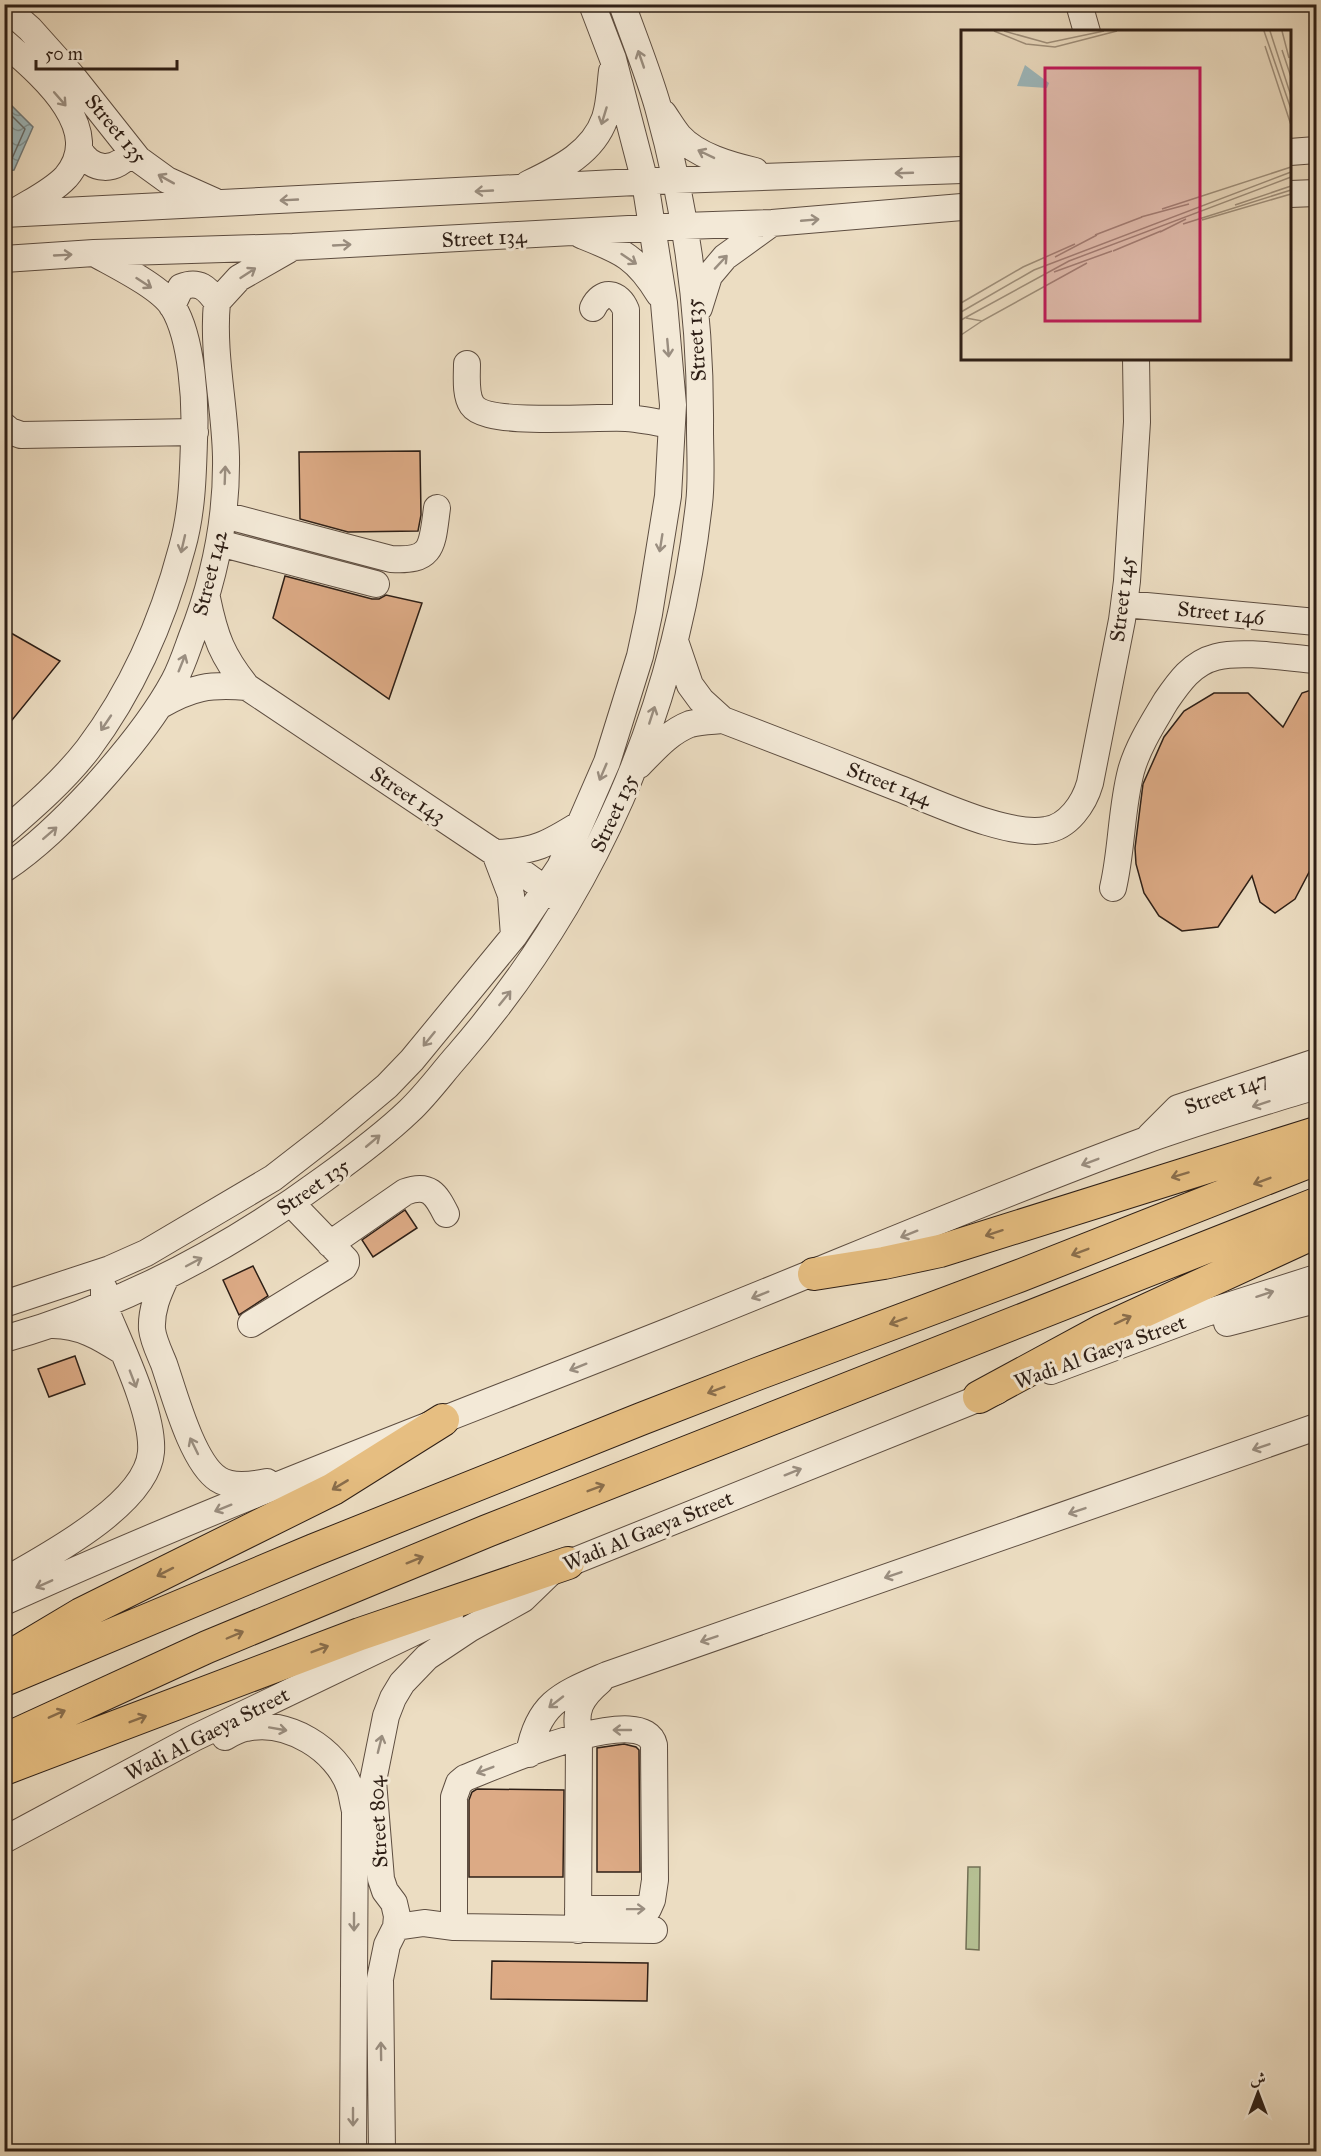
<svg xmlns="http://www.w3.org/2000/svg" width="1321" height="2156" font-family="'IM FELL Great Primer',Amiri,serif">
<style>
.pitch{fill:#b6c194;stroke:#727055;stroke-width:1.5}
.water{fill:url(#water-waves);stroke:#717b7b;stroke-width:1.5}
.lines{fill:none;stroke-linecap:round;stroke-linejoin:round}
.shore{stroke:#666c6a;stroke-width:1.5}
.building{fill:#dcaa85;stroke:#2e1f16;stroke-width:1.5}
.minor-casing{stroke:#5e4e41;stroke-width:28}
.major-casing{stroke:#2e1f16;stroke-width:34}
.minor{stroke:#f3e9d7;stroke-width:26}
.major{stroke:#e6be81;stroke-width:32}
.oneway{stroke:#9a8e80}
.oneway2{stroke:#8a6e4c}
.labels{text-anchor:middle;stroke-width:6;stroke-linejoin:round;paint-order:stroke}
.street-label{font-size:21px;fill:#2e1f16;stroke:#f3e9d7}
.inset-road{fill:none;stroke:#a0917d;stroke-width:1.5}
.view{fill:#c2185b;fill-opacity:0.15;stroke:#c2185b;stroke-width:3}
.inset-edge{fill:none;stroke:#2e1f16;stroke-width:3}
</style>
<defs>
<pattern id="water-waves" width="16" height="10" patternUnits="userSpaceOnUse" patternTransform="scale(1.5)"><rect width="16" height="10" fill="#9db9be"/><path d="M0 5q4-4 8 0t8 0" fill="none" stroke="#809699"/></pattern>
</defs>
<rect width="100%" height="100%" fill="#ecddc2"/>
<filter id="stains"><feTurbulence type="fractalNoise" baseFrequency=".00333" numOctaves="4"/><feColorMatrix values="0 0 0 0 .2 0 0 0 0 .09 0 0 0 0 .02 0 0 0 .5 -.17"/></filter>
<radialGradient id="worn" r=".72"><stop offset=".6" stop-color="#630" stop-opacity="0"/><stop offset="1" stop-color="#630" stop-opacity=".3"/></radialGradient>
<path class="pitch" d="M968,1867H980L979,1950L966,1949Z"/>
<path class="water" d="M5,99L33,127L14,170L5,171Z"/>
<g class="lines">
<path class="shore" d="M4,108L25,129L10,163L4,165"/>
</g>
<path class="building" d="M420,451L421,515L418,531L348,532L300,519L299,452Z
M285,576L372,599H379L386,595L422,603L389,699L273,618Z
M4,629L60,661L4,730Z
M1317,688V857L1295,899L1275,913L1260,902L1252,876L1218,927L1182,931L1159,916L1144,893L1136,864L1135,848L1143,784L1164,737L1184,711L1214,693H1248L1283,727L1302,693Z
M405,1210L417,1228L373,1257L362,1240Z
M253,1266L268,1296L239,1315L223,1280Z
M75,1356L85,1384L49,1397L38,1369Z
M624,1744L636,1747L639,1750L640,1872H597V1748Z
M477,1789L564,1790L563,1877H469V1800L472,1792Z
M492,1961L648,1963L647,2001L491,1999Z"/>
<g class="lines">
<g class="minor-casing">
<path id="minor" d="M1079,4L1087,32
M4,6L30,29L73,77L138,159L167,180L214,201
M4,42C38,72 108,128 66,177C52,192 30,202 13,213
M663,113C668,120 673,129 679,136C697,156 730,165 755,171
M79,149C91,172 117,173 131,151
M1290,152L1316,150
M528,184C559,169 593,153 605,118C610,103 610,86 612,71
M1290,194L1316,193
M4,214L675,180L962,170
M581,235C621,251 636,256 659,294
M4,259L94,253L293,247L684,226L772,223L962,207
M172,306L181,287C199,280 207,288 217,302
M593,308C602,289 619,292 626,310V418
M699,308L709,276L725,257L772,223
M467,364C467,376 465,395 472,405C487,427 597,416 626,418C641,419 656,422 671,425
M4,426L10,431L21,435L195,432
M224,515L391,559C434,562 432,545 437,508
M219,543L376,584
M207,598C215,637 222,656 247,687L495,853L560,900
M1125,604L1316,622
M675,641L690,685L701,700L723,720C781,742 840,765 898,788C935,802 1007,837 1046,830C1068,827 1084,804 1090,783L1122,620L1127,581L1137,422L1136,358
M159,706C192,687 209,684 247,687
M639,765C654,750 669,732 690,724C700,721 713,721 723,720
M4,832C34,806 64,780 88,749C133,689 163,620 182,548C192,513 193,476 194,440C196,403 192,338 173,307C161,287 115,265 94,253
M4,869C37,847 65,819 92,790C122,757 153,720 174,681C181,668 186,653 191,639C214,581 227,520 226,457C225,405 212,354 217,302L239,278L288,250
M1113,888C1122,850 1121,809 1131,771C1138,746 1153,723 1166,701C1179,682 1192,663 1216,657C1243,650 1288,658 1316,660
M514,936L511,895L495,853C534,852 548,844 580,824
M1150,1136L1178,1108L1316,1062
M330,1244L405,1192C429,1183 436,1194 446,1214
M166,1277C158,1294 151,1310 152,1329C153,1340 160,1354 164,1364C174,1393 192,1462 218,1479C231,1488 252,1485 267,1482
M4,1304L110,1269L146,1253L273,1178L331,1133L387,1086L412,1060L514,936L560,867L580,824L607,762L640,656L649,614L668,496L673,405L664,303L645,182L613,59L592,4
M1227,1323L1316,1300
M251,1324L344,1267L346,1263V1260L291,1203
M53,1325C80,1325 100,1337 122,1351
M4,1339C122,1306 226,1251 324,1179C353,1158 383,1136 409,1111C427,1094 442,1073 458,1055C594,898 676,711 699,504C702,480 700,454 700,429C701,321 687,211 658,107C648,72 634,38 622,4
M1051,1371L1206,1313L1316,1278
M552,1570L997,1391
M4,1581C46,1557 147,1504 151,1452C154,1413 119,1343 104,1306V1289
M4,1602C224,1502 450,1418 674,1329C830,1267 984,1200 1141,1142C1198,1121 1258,1104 1316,1086
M225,1737C232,1733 239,1729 246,1728C287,1719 337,1749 350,1788C352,1795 353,1803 355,1811L353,2152
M529,1754C538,1702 563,1694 607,1675L1316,1427
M4,1840L194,1738L450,1615
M396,1927L424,1923L454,1927L654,1930
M454,1927V1797L459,1783L465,1778C491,1768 644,1699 654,1745L655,1880L652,1900L648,1909H578
M578,1930L579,1736C574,1710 580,1698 600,1681
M382,2152L380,1979L387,1945L396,1927L397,1916L394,1903L385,1891L381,1879L373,1781L386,1716L393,1698L402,1683L427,1657L469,1629L523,1599L554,1569"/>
</g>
<g class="major-casing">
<path id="major" d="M814,1274L884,1263L940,1251L1316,1133
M979,1397L1101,1331L1316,1232
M4,1660L81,1614L333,1489L443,1420
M4,1680L314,1550L641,1419L757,1374L1019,1276L1316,1159
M4,1740L207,1647L487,1531L1316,1204
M4,1769L360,1634L568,1563"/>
</g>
<use href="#minor" class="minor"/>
<use href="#major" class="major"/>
</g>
<defs><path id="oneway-shaft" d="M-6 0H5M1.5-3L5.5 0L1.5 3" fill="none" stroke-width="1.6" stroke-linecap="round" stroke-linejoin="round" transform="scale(1.5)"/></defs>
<g class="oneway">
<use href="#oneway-shaft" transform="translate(641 59) rotate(-109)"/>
<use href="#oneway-shaft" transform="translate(60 99) rotate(49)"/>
<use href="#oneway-shaft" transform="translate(604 116) rotate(107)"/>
<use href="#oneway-shaft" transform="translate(706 154) rotate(-154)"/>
<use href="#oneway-shaft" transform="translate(904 173) rotate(178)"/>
<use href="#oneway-shaft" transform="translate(166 179) rotate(-151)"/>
<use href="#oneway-shaft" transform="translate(484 191) rotate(177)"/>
<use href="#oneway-shaft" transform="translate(289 200) rotate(177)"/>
<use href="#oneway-shaft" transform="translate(810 220) rotate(-5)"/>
<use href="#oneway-shaft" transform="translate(342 245) rotate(-3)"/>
<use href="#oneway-shaft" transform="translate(63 255) rotate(-3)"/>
<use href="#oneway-shaft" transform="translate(629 259) rotate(34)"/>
<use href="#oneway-shaft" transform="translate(721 262) rotate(-47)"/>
<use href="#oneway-shaft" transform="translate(248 273) rotate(-33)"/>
<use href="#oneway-shaft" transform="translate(144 283) rotate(33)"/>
<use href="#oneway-shaft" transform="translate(668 348) rotate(85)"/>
<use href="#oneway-shaft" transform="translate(225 475) rotate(-88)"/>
<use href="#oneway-shaft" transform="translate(661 543) rotate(99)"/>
<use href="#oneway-shaft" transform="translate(183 544) rotate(103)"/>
<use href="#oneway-shaft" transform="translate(182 663) rotate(-68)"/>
<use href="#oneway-shaft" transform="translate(652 715) rotate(-72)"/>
<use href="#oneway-shaft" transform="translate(106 723) rotate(124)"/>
<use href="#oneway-shaft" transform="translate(603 772) rotate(113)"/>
<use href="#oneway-shaft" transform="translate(50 833) rotate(-41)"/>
<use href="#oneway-shaft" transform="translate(505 998) rotate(-51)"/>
<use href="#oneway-shaft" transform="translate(429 1039) rotate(129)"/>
<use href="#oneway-shaft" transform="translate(1261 1104) rotate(162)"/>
<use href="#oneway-shaft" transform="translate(373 1141) rotate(-40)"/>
<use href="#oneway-shaft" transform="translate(1090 1162) rotate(159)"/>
<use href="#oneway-shaft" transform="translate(909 1234) rotate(158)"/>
<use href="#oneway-shaft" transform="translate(194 1262) rotate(-28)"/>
<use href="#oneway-shaft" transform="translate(1265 1294) rotate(-18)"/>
<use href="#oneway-shaft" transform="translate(760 1295) rotate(158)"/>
<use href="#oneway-shaft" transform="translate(578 1367) rotate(158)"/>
<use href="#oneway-shaft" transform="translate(133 1379) rotate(69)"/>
<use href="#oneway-shaft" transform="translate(194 1446) rotate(-116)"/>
<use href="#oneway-shaft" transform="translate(1261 1447) rotate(161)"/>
<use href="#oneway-shaft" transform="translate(793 1472) rotate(-22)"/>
<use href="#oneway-shaft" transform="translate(223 1508) rotate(158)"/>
<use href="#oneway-shaft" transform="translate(1077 1511) rotate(161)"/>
<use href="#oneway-shaft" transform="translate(893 1575) rotate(161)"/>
<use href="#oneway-shaft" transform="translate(44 1584) rotate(156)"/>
<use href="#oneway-shaft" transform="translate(709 1639) rotate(161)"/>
<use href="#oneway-shaft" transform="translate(556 1702) rotate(142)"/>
<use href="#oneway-shaft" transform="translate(278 1729) rotate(10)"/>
<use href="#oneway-shaft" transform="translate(622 1730) rotate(180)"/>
<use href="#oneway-shaft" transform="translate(380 1744) rotate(-76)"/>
<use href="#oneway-shaft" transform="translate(485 1770) rotate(159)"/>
<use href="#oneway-shaft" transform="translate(636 1909) rotate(-1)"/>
<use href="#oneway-shaft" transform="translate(354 1922) rotate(90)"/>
<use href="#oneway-shaft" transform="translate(381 2051) rotate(-91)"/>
<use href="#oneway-shaft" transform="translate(353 2117) rotate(90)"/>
</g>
<g class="oneway2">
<use href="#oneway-shaft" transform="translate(1180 1175) rotate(163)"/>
<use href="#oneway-shaft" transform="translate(1262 1181) rotate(159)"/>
<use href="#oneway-shaft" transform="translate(994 1233) rotate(162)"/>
<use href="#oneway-shaft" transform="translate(1080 1252) rotate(159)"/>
<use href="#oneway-shaft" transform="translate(1123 1320) rotate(-25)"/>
<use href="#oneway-shaft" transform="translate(898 1321) rotate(160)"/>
<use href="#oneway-shaft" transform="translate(716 1390) rotate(159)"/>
<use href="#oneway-shaft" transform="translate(340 1485) rotate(149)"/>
<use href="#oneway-shaft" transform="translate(596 1488) rotate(-21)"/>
<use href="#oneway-shaft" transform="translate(415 1560) rotate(-22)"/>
<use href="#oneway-shaft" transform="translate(165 1572) rotate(153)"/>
<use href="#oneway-shaft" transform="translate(235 1635) rotate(-23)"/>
<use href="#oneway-shaft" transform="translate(320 1649) rotate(-21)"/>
<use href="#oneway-shaft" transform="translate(57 1714) rotate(-24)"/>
<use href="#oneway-shaft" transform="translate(138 1719) rotate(-21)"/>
</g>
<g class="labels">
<g class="street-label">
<text transform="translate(116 129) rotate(50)" y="7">Street 135</text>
<text transform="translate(484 238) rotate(-3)" y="7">Street 134</text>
<text transform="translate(696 340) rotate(-94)" y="7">Street 135</text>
<text transform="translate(210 573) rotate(-76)" y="7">Street 142</text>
<text transform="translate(1122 599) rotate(-83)" y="7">Street 145</text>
<text transform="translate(1221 613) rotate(6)" y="7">Street 146</text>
<text transform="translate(889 784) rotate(21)" y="7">Street 144</text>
<text transform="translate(408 795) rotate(34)" y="7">Street 143</text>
<text transform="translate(614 813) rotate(-65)" y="7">Street 135</text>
<text transform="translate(1226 1093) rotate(-20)" y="7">Street 147</text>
<text transform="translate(313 1187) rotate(-35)" y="7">Street 135</text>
<text transform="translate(1100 1352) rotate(-20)" y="7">Wadi Al Gaeya Street</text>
<text transform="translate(648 1531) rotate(-22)" y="7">Wadi Al Gaeya Street</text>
<text transform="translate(207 1734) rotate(-27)" y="7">Wadi Al Gaeya Street</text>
<text transform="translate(378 1822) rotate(-93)" y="7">Street 804</text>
</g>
</g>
<g transform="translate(961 30)">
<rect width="330" height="330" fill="#ecddc2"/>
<path d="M64,35L88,53L86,58L56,56Z" fill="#9db9be"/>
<path class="inset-road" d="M33,1L65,14L94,17L156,1M43,1L86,13L143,1M303,1L330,79M309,1L330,66M321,1L328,28M304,16L330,95M321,20L330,47M274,175L330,156M201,179L330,137M180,187L228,174M241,190L330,164M222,194L330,160M199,202L225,189M134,205L181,187M152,221L200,201M94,227L136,205M93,242L151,221M0,273L62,237L114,214M0,282L73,240L330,142M5,288L21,291L126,233M0,290L108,231L330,147M0,305L21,291"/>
<path class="view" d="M84,38H239V291H84Z"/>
<rect width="330" height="330" class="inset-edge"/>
</g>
<rect width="1321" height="2156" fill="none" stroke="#ecddc2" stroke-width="24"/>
<rect x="6" y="6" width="1309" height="2144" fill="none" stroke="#2e1f16" stroke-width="3"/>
<rect x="12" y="12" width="1297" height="2132" fill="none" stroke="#2e1f16" stroke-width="1.5"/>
<g transform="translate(1258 2093)" stroke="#f3e9d7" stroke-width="4.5" paint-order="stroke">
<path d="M0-4.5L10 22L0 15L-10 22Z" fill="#2e1f16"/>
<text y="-9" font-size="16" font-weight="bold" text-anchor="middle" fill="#2e1f16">ش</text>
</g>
<path d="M36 60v9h141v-9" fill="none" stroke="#2e1f16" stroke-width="3"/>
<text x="45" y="60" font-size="18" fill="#2e1f16" stroke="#f3e9d7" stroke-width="4.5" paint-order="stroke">50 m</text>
<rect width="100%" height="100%" filter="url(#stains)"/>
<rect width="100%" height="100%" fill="url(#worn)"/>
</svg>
